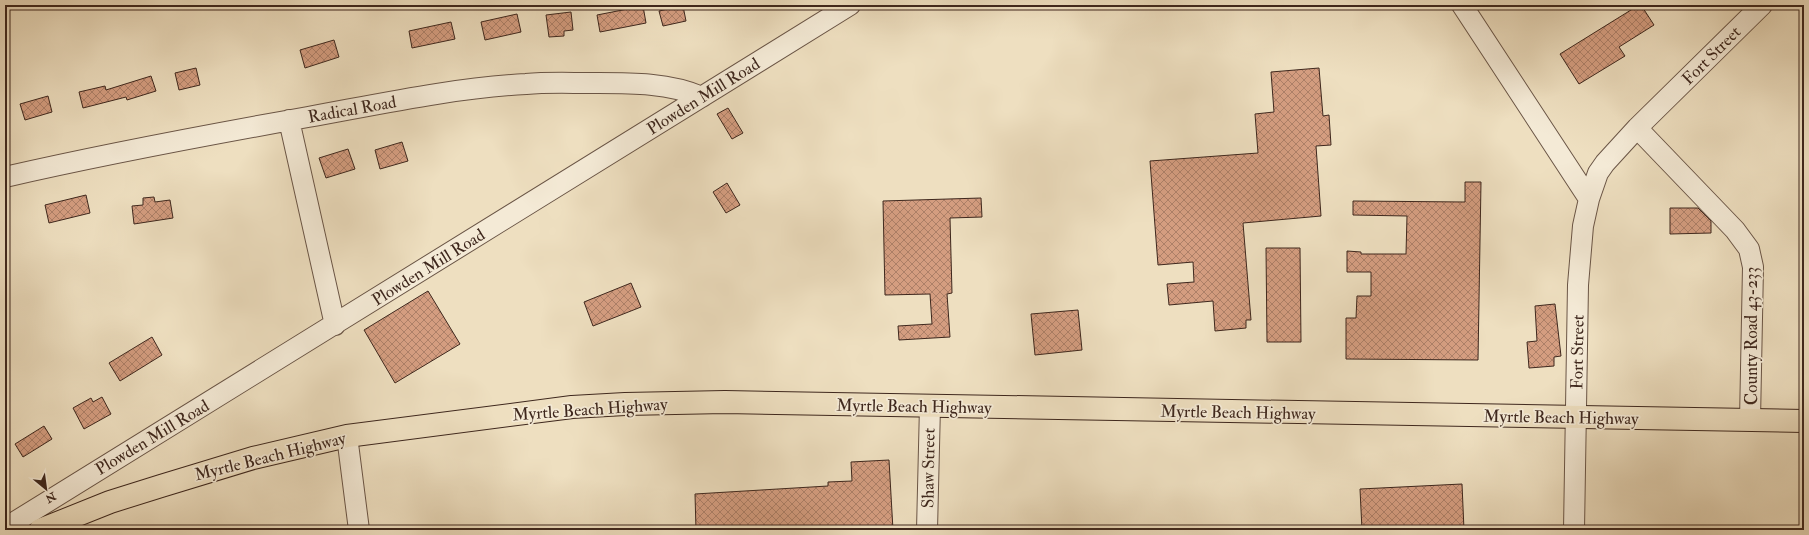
<svg xmlns="http://www.w3.org/2000/svg" width="1809" height="535" font-family="'IM FELL Double Pica',serif">
<style>
.building{fill:url(#building-cross-hatch);stroke:#3e271d}
.lines{fill:none;stroke-linecap:round;stroke-linejoin:round}
.minor-casing{stroke:#6a5546;stroke-width:22}
.major-casing{stroke:#3e271d;stroke-width:24}
.minor{stroke:#f4ead6;stroke-width:20}
.major{stroke:#eedfc0;stroke-width:22}
.labels{text-anchor:middle;stroke-width:3.5;stroke-linejoin:round;paint-order:stroke}
.street-label{font-size:17px;fill:#3e271d;stroke:#f4ead6}
</style>
<defs>
<pattern id="building-cross-hatch" width="8" height="8" patternUnits="userSpaceOnUse"><rect width="8" height="8" fill="#d49d80"/><path d="M0 0l8 8M0 8l8-8" fill="none" stroke="#ad8068"/></pattern>
</defs>
<rect width="100%" height="100%" fill="#eedfc0"/>
<filter id="stains"><feTurbulence type="fractalNoise" baseFrequency=".005" numOctaves="4"/><feColorMatrix values="0 0 0 0 .2 0 0 0 0 .09 0 0 0 0 .02 0 0 0 .5 -.17"/></filter>
<radialGradient id="worn" r=".72"><stop offset=".6" stop-color="#630" stop-opacity="0"/><stop offset="1" stop-color="#630" stop-opacity=".3"/></radialGradient>
<path class="building" d="M1639,5H1641L1654,25L1619,47L1625,56L1579,84L1560,54Z
M643,6L646,23L600,32L597,15Z
M683,6L686,21L663,26L659,11Z
M571,12L573,30L564,31V36L549,37L546,15Z
M517,14L521,32L485,40L481,22Z
M451,22L455,39L412,48L409,31Z
M334,40L339,57L305,68L300,50Z
M196,68L200,85L179,90L175,73Z
M1319,68L1323,116L1329,115L1331,145L1316,146L1321,216L1243,223L1251,320H1246V328L1215,331L1213,301L1169,305L1167,284L1194,282L1193,262L1158,265L1150,161L1258,153L1255,114L1274,112L1271,72Z
M151,76L156,91L127,100L126,97L83,108L79,92L105,86L106,90Z
M48,96L52,112L25,120L20,104Z
M728,108L743,133L732,139L717,114Z
M402,142L408,161L380,169L375,150Z
M348,149L355,169L326,178L319,158Z
M1465,182H1481L1478,360L1346,359V318H1356L1357,296H1371V272H1347V251L1361,252V254H1406L1407,216L1353,215V201L1465,202Z
M727,183L740,205L726,213L713,192Z
M86,195L90,213L49,223L45,205Z
M154,197L155,202L170,200L173,218L134,224L132,206L143,205V198Z
M981,198L982,217L950,218L952,293L947,294L950,337L899,340L898,326L932,324L930,294L885,295L883,201Z
M1670,208H1698L1711,221V233L1670,234Z
M1266,248H1300L1301,342H1267Z
M631,283L641,307L593,326L584,302Z
M428,291L460,344L395,383L364,330Z
M1555,304L1561,356L1554,357V366L1529,368L1527,342L1537,341L1535,306Z
M1078,310L1082,350L1035,355L1031,314Z
M152,337L162,355L120,381L109,363Z
M102,397L111,414L84,429L73,408L91,398L93,402Z
M44,426L52,439L23,457L15,444Z
M889,460L893,530H696L695,494L828,486V482L852,481L851,462Z
M1462,484L1464,530H1362L1360,489Z"/>
<g class="lines">
<g class="minor-casing">
<path id="minor" d="M1462,5L1589,199L1583,226L1578,285L1574,530
M289,120L335,325
M1637,128L1735,230L1749,249L1753,267L1750,420
M5,177C105,154 207,135 308,117C380,104 453,88 526,84C547,82 569,83 590,83C627,83 668,82 702,97
M1589,199L1598,173L1605,163L1637,128L1762,5
M347,436L359,530
M5,528L850,5
M927,530L930,406"/>
</g>
<g class="major-casing">
<path id="major" d="M40,530L110,502L161,486L253,458L347,436L572,407L625,404L725,402L1804,421"/>
</g>
<use href="#minor" class="minor"/>
<use href="#major" class="major"/>
</g>
<g class="labels">
<g class="street-label">
<text transform="translate(1711 55) rotate(-45)" y="6">Fort Street</text>
<text transform="translate(703 96) rotate(-32)" y="6">Plowden Mill Road</text>
<text transform="translate(352 109) rotate(-10)" y="6">Radical Road</text>
<text transform="translate(428 267) rotate(-32)" y="6">Plowden Mill Road</text>
<text transform="translate(1751 336) rotate(-90)" y="6">County Road 43-233</text>
<text transform="translate(1577 352) rotate(-89)" y="6">Fort Street</text>
<text transform="translate(914 406) rotate(1)" y="6">Myrtle Beach Highway</text>
<text transform="translate(590 409) rotate(-4)" y="6">Myrtle Beach Highway</text>
<text transform="translate(1238 412) rotate(1)" y="6">Myrtle Beach Highway</text>
<text transform="translate(1561 417) rotate(1)" y="6">Myrtle Beach Highway</text>
<text transform="translate(152 437) rotate(-31)" y="6">Plowden Mill Road</text>
<text transform="translate(270 456) rotate(-14)" y="6">Myrtle Beach Highway</text>
<text transform="translate(928 468) rotate(-89)" y="6">Shaw Street</text>
</g>
</g>
<rect width="1809" height="535" fill="none" stroke="#eedfc0" stroke-width="20"/>
<rect x="6" y="6" width="1797" height="523" fill="none" stroke="#3e271d" stroke-width="2"/>
<rect x="10" y="10" width="1789" height="515" fill="none" stroke="#3e271d"/>
<g transform="translate(46 489) rotate(151)" stroke="#f4ead6" stroke-width="3" paint-order="stroke">
<path d="M0-3L7 15L0 10L-7 15Z" fill="#3e271d"/>
<text y="-6" font-size="11" font-weight="bold" text-anchor="middle" fill="#3e271d">N</text>
</g>
<rect width="100%" height="100%" filter="url(#stains)"/>
<rect width="100%" height="100%" fill="url(#worn)"/>
</svg>
